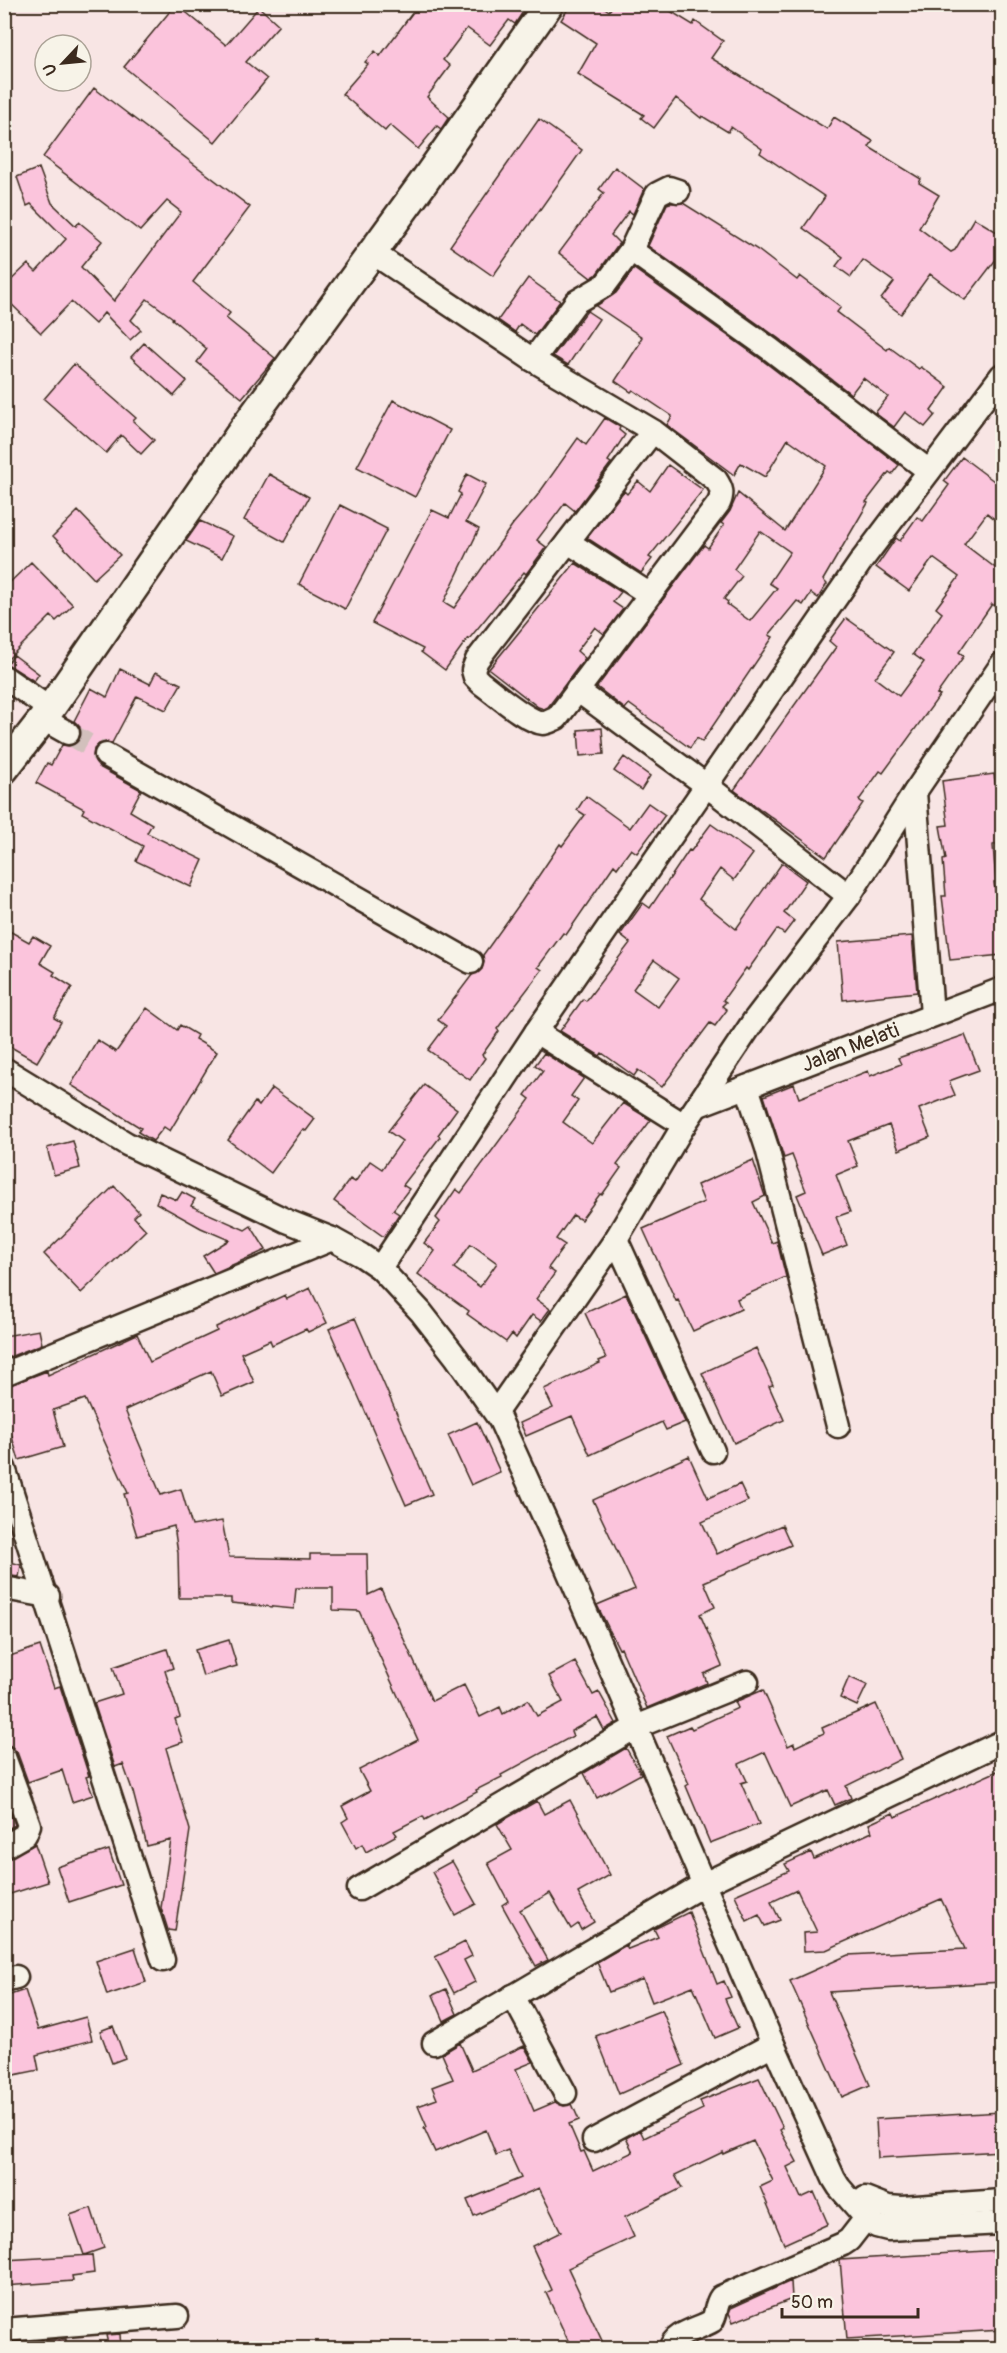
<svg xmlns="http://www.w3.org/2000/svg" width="1007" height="2353" font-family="Pangolin,sans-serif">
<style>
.building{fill:#fbc4dc;stroke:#3b2a1e;stroke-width:1.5;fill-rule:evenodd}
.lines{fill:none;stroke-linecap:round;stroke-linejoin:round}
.minor-tunnel{stroke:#d2c0bc;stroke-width:22;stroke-dasharray:22 11;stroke-linecap:butt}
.minor-casing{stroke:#3b2a1e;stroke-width:27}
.major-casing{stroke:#3b2a1e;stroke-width:33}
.minor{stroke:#f7f3e8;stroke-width:22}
.major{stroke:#f7f3e8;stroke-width:28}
.labels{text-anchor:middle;stroke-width:4.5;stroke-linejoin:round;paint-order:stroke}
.street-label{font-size:21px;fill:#3b2a1e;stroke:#f7f3e8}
</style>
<rect width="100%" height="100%" fill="#f8e5e4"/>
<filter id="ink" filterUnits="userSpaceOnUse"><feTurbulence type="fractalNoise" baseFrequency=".0167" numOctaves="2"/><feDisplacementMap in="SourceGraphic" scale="12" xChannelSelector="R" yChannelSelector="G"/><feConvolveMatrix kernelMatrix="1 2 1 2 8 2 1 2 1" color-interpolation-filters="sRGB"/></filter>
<g filter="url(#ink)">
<path class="building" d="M176,4L226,45L259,7L279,25L246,62L267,79L215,142L124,67Z
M419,4H528L515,24L509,20L490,45L467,28L443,60L450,66L427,97L449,117L441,129L437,126L418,149L390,125L385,131L342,94L368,64L365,62L375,51L380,56Z
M571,4H599L609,11L614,4H659L693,25L695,21L723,41L711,58L827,129L834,117L873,141L869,147L921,179L919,183L939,195L919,228L951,252L955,250L974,218L1002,235V262L997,258L965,300L930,274L901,314L881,299L894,282L863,260L851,277L836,266L843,257L803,228L825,197L760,153L762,149L731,127L728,132L702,116L701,118L676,98L654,128L641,118L644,115L578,74L596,43L561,20Z
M94,88L250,207L193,282L230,313L226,318L275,358L242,398L197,362L207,349L172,319L173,318L147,299L131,320L141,330L130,340L104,313L95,324L71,302L41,333L4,297V287L28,264L36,272L66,239L31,204L27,206L17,177L39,168L52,203L76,226L79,222L102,241L81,267L114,301L181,212L167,201L140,231L43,157Z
M539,119L582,150L493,276L450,246Z
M615,167L644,189L633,214L629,211L611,235L619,243L596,275L591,278L559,253L604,193L599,189Z
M670,203H683L758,250L797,280L800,276L841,307L837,312L887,350L889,347L919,369L921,367L948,387L931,411L935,415L925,427L905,412L894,427L875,413L888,397L863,378L851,394L778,338L648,246L667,204Z
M634,269L762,360L899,465L892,474L889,472L866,502L868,503L823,580L827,584L818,598L811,593L803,605L797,601L769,635L773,637L702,742L697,738L690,748L629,704L625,709L597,687L704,545L708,548L724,525L721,523L730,511L738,493L785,531L826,466L788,439L765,477L741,463L734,475L667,425L672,416L633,390L631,392L615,381L640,343L639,342L642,337L596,306L616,293ZM760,531L790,552L769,583L777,588L750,621L727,604L728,602L724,599L742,576L734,569Z
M528,278L560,301L535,335L520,324L515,332L498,320Z
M587,311L599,319L568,365L553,356Z
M144,343L187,381L174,396L131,357Z
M74,364L136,418L133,421L154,440L141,454L121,435L106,453L44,399Z
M393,400L450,430L415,497L357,467Z
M605,418L620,427L619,430L625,435L608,461L611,463L575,511L565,503L537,540L546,547L526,574L524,572L469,639L468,638L445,670L421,652L423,649L372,623L432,510L449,518L461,494L458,492L467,474L486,484L466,522L479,529L444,602L454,608L513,524L537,496L578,438L586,445Z
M962,457L1002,487V510L996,520L987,513L964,544L1002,573V594L994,606L992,604L959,652L964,656L937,694L940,695L883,773L880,771L859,800L863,803L826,857L734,790L836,647L829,641L846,618L894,652L875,678L899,696L924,662L913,654L942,613L936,608L959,577L933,558L909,591L876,567L896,538L900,541L917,517L923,521L949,485L944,481Z
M668,465L703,490L649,557L652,559L641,573L587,538L624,491L627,494L638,481L650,491Z
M269,474L309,497L284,542L244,520Z
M340,505L387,529L345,609L299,584Z
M78,511L120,555L94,579L53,536Z
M200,521L233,536L222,558L186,541Z
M31,562L73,605L56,621L51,616L4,663V588Z
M575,563L621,592L613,602L623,609L604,634L595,627L577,651L585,658L548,707L544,709L538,707L489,669Z
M14,655L39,674L34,681L7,664Z
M120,669L150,684L156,672L181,684L166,710L137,696L112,743L105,742L99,744L94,749L93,756L99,767L141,790L130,811L152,824L147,833L203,860L191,887L136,861L143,846L82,813L84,809L36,783L47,763L51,765L62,745L69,746L79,740L81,733L80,727L74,721L91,688L107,697Z
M602,728L604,754L580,756L578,730Z
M624,757L650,776L641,790L614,771Z
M994,774L1002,832V843L993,845L996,882H994L1000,927H1002V955L950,960L942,896H946L943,860L946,859L940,826L948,825L942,781Z
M586,796L630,828L648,803L665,815L637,853L631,849L617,868L614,865L566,935L563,933L538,967L542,970L497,1029L499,1031L482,1055L485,1058L470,1080L428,1050L446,1026L438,1020L472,975L482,969L484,962L483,955L521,902L560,844L562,846L585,815L577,810Z
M711,824L753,854L734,880L720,869L699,899L736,929L782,863L806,881L784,913L794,921L784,934L777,929L748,970L746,968L723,1000L726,1002L722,1006L727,1010L715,1026L710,1023L662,1087L638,1070L634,1076L602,1053L600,1056L560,1031L583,999L586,1001L630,943L620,935L643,903L650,908L689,850L691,851ZM654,960L679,978L658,1007L633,989Z
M4,928L29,942L33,936L50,946L40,963L55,972L53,975L72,987L54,1018L61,1022L37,1062L4,1043Z
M912,936L917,992L843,1000L838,942Z
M147,1008L177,1030L180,1025L197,1035L195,1039L217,1052L170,1131L164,1127L153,1141L138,1132L141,1128L71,1085L97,1040L116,1052Z
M965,1035L979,1070L949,1081L955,1095L919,1109L930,1137L899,1150L889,1125L848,1141L858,1166L836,1175L850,1212L836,1217L847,1245L822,1255L797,1195L806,1191L792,1155L784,1158L764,1096L794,1084L799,1098L868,1071L870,1076L901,1064L898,1058Z
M544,1053L584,1078L571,1096L578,1101L563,1122L592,1143L623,1103L651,1120L617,1165L621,1168L602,1195L600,1194L581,1220L573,1215L556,1239L565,1245L548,1268L555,1273L536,1299L550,1309L541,1321L532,1315L516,1338L512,1334L506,1342L467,1314L469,1311L418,1274L435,1251L424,1243L440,1222L436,1218L456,1189L461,1193L530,1099L525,1095L543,1071L535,1065ZM471,1244L497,1263L480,1287L454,1268Z
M424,1085L457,1109L438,1135L440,1137L403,1185L409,1189L393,1210L399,1214L384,1237L334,1201L350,1179L355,1182L370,1161L382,1169L402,1141L388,1131Z
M272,1088L315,1119L306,1131L303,1129L271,1173L228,1140L255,1102L259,1106Z
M73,1141L80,1168L54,1175L47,1148Z
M753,1160L765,1196L753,1202L772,1243L777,1241L786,1277L737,1299L741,1309L693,1331L678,1300L676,1301L643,1229L704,1202L697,1185Z
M114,1186L139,1212L134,1217L146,1230L81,1293L44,1254Z
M182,1192L195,1199L191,1206L245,1230L251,1226L266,1250L214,1273L203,1256L229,1240L201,1228L156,1203L160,1193L177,1200Z
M310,1288L327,1323L308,1332L306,1329L272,1345L270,1340L241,1353L254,1382L222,1396L211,1371L125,1410L161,1495L181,1489L192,1526L222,1521L229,1557L310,1559V1554H367L368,1595L381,1589L432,1701L464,1685L480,1717L500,1707L503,1714L528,1700L537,1716L563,1702L549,1676L575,1662L593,1695L599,1692L616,1723L604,1730L597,1717L571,1731L573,1736L501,1775L502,1777L476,1790L477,1792L425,1820L423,1816L394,1831L397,1835L366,1852L362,1844L356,1848L342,1822L348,1818L342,1806L370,1791L359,1770L418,1740L359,1611L333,1610V1588H296L294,1609L231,1603V1598H179L178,1553L174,1526L137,1536L124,1494L128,1493L85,1399L53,1410L63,1447L19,1460L8,1424L4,1425V1387L47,1371L48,1375L137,1334L150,1362L217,1331L216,1327L285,1295L287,1299Z
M626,1294L685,1422L666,1430L662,1422L590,1455L572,1416L526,1436L520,1423L553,1408L544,1389L600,1363L599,1361L606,1358L585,1313Z
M355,1318L432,1494L406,1505L329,1329Z
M39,1330L42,1344L7,1358L4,1336Z
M756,1348L773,1385L769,1386L784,1420L734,1443L702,1373Z
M477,1422L500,1472L471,1485L448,1435Z
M689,1456L708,1498L740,1484L748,1501L702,1522L717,1554L782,1525L791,1545L704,1582L715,1607L700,1614L722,1666L704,1674L707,1683L647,1708L621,1648L619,1649L597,1605L635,1589L593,1500Z
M4,1560L21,1565L19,1577L4,1575Z
M229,1640L237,1666L203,1676L195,1650Z
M40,1646L54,1688L60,1686L89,1776L86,1777L93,1795L72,1802L62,1770L28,1782L17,1752L9,1745L4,1732V1658Z
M167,1649L173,1668L165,1671L180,1717L175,1719L183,1742L166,1748L190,1830L175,1931L168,1930L161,1908L171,1840L147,1846L133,1792L123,1764L115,1767L94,1703L122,1694L113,1667Z
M849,1677L867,1685L857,1706L840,1698Z
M763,1690L788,1746L794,1743L795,1747L824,1733L822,1728L876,1704L901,1759L846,1786L851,1798L835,1805L828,1790L790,1807L765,1752L739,1764L747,1781L741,1783L759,1824L710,1843L686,1786L689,1784L667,1736L690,1726L692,1729L738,1708L735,1702Z
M626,1748L641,1774L597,1798L584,1773Z
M1002,1769V1982L829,1992L870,2085L842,2097L790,1981L848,1955L965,1949L941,1899L826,1950L804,1951L803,1933L817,1932L797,1890L771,1902L780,1920L765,1926L759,1915L747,1921L735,1895L789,1871L785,1864L811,1852L814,1859L872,1832L869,1824L893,1813L895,1817Z
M4,1797L15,1825L4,1831Z
M570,1800L610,1875L578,1893L594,1922L581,1930L578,1924L571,1929L550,1893L520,1910L548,1960L536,1966L502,1905L508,1901L488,1863L512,1850L497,1824L537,1801L544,1814Z
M35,1844L48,1882L4,1896V1860Z
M109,1850L121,1885L69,1902L57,1867Z
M452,1861L476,1904L455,1915L432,1872Z
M689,1912L717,1984L724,1981L731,1997L725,1999L738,2028L715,2038L693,1986L652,2002L643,1979L609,1992L597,1962L626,1945L628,1949L658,1937L654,1929Z
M465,1942L472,1956L464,1960L475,1982L454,1993L435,1957Z
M135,1948L146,1982L107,1995L96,1961Z
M446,1989L457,2014L444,2021L433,1995Z
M25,1990L38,2030L86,2017L92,2040L36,2055L39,2070L4,2077V1997Z
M662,2010L684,2065L619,2094L596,2036Z
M113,2026L125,2058L112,2063L100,2031Z
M460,2043L472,2070L524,2046L533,2062L516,2069L534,2111L555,2102L564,2106L572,2104L579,2120L569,2124L581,2152L584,2151L593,2171L633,2152L626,2138L640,2130L644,2138L703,2109L700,2101L759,2078L783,2128L780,2130L797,2162L787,2167L801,2198L814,2192L828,2224L784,2244L760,2187L773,2181L753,2141L723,2154V2152L675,2175L682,2188L625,2217L634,2237L568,2268L604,2345L597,2349H572L546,2293L552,2290L532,2246L561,2232L539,2188L474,2216L467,2200L521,2178L508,2150L496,2155L486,2130L435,2152L424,2128L427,2127L418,2106L437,2099L432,2087L453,2079L442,2054Z
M1002,2112V2151L878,2158L876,2119Z
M91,2208L104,2248L84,2255L70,2215Z
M1001,2250L1002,2330L847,2339L840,2260Z
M92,2255L94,2273L72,2276L73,2281L4,2286V2260Z
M791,2281L792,2299L733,2322L729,2313L731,2308Z
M120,2334L121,2349H109L106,2335Z
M66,2339V2344L31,2349H4V2343Z"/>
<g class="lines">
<path class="minor-tunnel" d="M68,733L106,755"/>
<g class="minor-casing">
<g id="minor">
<path d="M631,250L770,349L929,471"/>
<path d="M373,253L533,360L653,431L716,480C722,489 723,493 719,503L557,718C552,720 548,723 543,723C527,722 495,693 481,683L475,677L473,670L477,660L653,431"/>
<path d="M533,360L576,302L605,285L631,250L657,194L669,188L678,191"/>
<path d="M568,542L649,594"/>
<path d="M4,677L50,709"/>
<path d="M577,690L706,785L849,896"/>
<path d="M43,719L68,733"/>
<path d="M106,755L471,962"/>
<path d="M915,792L932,1015"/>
<path d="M536,1032L684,1125"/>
<path d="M4,1069L127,1144L287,1221L332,1239L361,1255L380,1268L421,1312L456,1357L500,1420L556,1543L773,2044L834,2179L839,2187L866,2218L876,2226L888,2229L1002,2223"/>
<path d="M747,1087L767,1148L838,1426"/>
<path id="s1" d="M699,1105L1002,989"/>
<path d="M616,1239L713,1451"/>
<path d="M380,1268L536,1032L862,560L1002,375"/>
<path d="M4,1374L332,1239"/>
<path d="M496,1412L616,1239L684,1125L753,1022L849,896L915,792L1002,664"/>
<path d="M4,1468L163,1960"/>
<path d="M4,1588L48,1596"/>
<path d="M4,1757L29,1825L25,1835L4,1847"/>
<path d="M359,1889L636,1727L747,1682"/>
<path d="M4,1980L16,1977"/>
<path d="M513,1996L565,2093"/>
<path d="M434,2043L704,1884L1002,1742"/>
<path d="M594,2140L773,2044"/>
<path d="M865,2198L888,2207L902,2208L1002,2201"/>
<path d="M4,2330L177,2316"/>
<path d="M671,2348C673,2333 699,2329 712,2321C717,2314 715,2305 721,2297L843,2244L849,2240L877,2204"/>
</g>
</g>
<g class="major-casing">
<path id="major" d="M4,769L43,719L243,430L423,183L549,4"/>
</g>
<use href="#minor" class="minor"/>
<use href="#major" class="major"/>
</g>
</g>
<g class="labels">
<g class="street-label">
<text dy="7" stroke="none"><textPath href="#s1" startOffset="162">Jalan Melati</textPath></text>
</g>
</g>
<rect width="1007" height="2353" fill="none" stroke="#f7f3e8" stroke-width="24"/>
<rect x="12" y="12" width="983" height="2329" fill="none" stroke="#3b2a1e" stroke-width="2" filter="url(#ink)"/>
<g transform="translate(63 63) rotate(244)"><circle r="28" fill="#f7f3e8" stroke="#aca397" stroke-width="1.5"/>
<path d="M0-4.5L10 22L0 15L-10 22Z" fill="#3b2a1e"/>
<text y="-9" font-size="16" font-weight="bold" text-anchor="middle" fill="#3b2a1e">U</text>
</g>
<path d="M782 2308v9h136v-9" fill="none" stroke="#3b2a1e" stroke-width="3"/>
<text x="791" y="2308" font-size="18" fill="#3b2a1e" stroke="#f7f3e8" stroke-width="4.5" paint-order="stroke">50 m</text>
</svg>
